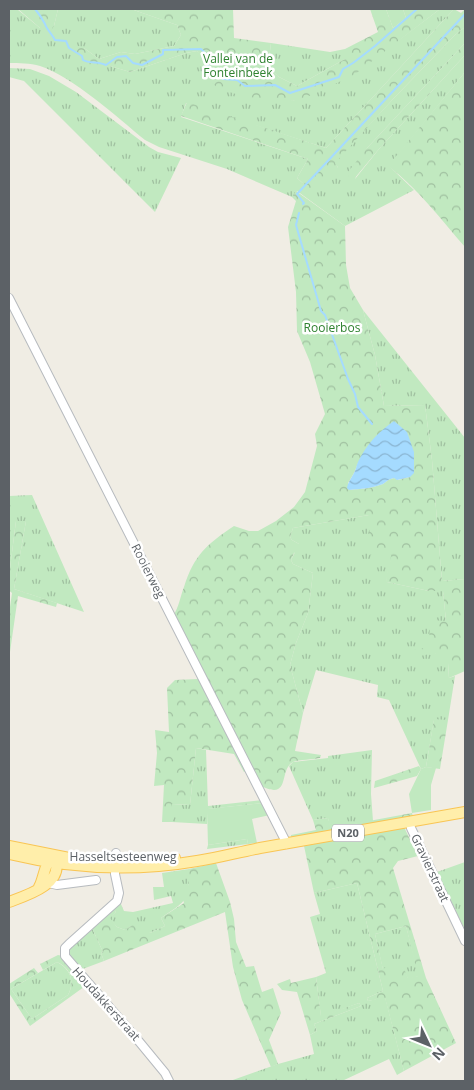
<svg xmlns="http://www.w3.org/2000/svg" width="474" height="1090" font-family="'Open Sans',sans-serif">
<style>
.grass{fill:url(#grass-tufts)}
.forest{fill:url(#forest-crowns);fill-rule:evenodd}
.garden{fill:#c1e9c0}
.water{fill:url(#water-waves)}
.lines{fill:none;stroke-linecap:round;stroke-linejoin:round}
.stream{stroke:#a5dbff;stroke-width:2}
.minor-casing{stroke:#b7bbbf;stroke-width:10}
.major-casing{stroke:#f9c554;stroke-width:12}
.minor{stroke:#fff;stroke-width:8}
.major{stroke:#fea;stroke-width:10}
.labels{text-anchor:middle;stroke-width:5;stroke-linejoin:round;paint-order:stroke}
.shield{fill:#fff;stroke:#8d9094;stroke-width:1}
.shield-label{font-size:11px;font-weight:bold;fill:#5c6166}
.park-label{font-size:12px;fill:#2f8230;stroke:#fff}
.street-label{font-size:12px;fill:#5c6166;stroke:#fff}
</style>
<defs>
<pattern id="grass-tufts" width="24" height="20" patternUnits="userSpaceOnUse" patternTransform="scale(1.25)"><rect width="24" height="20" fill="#c1e9c0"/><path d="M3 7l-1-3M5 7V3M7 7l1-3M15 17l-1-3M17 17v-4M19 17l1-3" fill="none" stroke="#a0c0a0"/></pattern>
<pattern id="forest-crowns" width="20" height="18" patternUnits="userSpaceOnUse" patternTransform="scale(1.25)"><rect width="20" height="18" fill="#c1e9c0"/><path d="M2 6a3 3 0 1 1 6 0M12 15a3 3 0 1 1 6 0" fill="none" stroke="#a0c0a0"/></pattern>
<pattern id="water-waves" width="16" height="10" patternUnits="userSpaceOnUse" patternTransform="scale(1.25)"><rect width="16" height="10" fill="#a5dbff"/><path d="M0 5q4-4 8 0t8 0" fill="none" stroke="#8ab5d2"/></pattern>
</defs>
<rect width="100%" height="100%" fill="#f0ede4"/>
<path class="grass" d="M9,9H17L40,28L54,26L58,9H131L177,25L181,35L174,46L135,54L121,52L99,59L84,48L86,66H110L130,72L186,53L197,51L200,54V64L293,101L399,40L440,9H454L326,148L186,103L181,117L308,159L297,178L306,186L338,167L334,163L394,98L456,34L465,27V43L367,148L355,179L379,149L465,55V72L389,166L414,190L345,226L297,191L292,197L227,169L159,147L145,140C118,118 72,76 40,66C30,63 19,63 9,63Z
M386,9H403L406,18L393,28Z
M271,43L330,52L345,49V59L297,86L279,77L268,67Z
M9,68L30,69L49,76L76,92L149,147L158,152L181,158L155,212L24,81L9,77Z
M363,310L465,438V579L442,581L432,460L425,405L384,406L375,355Z
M32,495L84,612L14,589L26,521H16L9,576V496Z
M369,515C374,525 389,545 391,554C393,563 386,569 387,582L429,591H443L446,621L435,653L448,663L449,678L455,676L448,720H434L426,767L421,769L389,700L377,697L378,685L316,670L303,713L290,665L296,643L308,613L313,573L293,564L291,560L299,544L292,540L290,537L293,528Z
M196,748L206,750L208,806L262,800L263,803L208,809L207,824L172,822V804L190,805Z
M372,750L371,794L373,821L330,828L328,818L313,820L289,766L293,762L328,758V756Z
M247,839L248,844L207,849L208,845Z
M465,862V930L437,872Z
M189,869C190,901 186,901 161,918L165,926L150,933L131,926L125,930L117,927L109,918L116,912L114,909L120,902L124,911L133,912L173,903L171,896L154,900L153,887H164L162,873Z
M357,883L383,991L367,998L368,1001L385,997L404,1071L397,1075L389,1059L342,1081H230L278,1064L314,1054L310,1035L317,1031L314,1024L361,1006L359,1003L321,1017L316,977L326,973L310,917L320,914L314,893Z
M406,926L419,976L408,979C402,963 397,965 383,970L375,934Z
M92,928L103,952L101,953L104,961L80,970L69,956V949Z
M57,962C71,969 75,982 68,995L32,1019L11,989Z"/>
<path class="forest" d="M18,9H58L54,26L49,33L40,28Z
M131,9H233L234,38L271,43L268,67L279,77L297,86L345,59V49L378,32L370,9H386L393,28L406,18L403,9H440L354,75L309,96L293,101L246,97L219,89L204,76L200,64V55L197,51L186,53L130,72L110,66H86L71,55L75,45L84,48L99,59L121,52L135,54L174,46L181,35L177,25Z
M454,9L461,13L465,9V27L456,34L394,98L335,163L338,167L312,195L306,186L297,178L308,159L181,116L187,102L326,148Z
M465,43V55L379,149L354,179L350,181L348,179V172L367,148Z
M465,72V247C441,220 418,188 388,166Z
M296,191L345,226L346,265L350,288L363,310L375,355L384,406L425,405L432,460L442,581L465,579V671L449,678L448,663L439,665L435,653L415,657L413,650L429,647L430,620L446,621L443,591H429L387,582C385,571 391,565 391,555H370L369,515L293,528L290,537L292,540L299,544V551L294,553L291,560L293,564L313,573L308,613L296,643L290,665L303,713L295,751L321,755L320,758C313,760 300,759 293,762C278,770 292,802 259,785L173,616C179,607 180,597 184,587C194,555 207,544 234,526L249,531H258L276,521L294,507L305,492L317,446L315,434L325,414L310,362L297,331L296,292L288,227L296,201L292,197ZM358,463L410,477L398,480L394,478C389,479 387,481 383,484C373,488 360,489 349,490L348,483L354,473Z
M16,521H26L14,589L57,603L56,607L18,596L9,659V614L12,593L9,590V576Z
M198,679L247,771L244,772L234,754L196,748L190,805L172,804V822H162L164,785L154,786L157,753L155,730L169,732L167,688L175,680Z
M434,719L448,720L440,769L426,767Z
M419,766L421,769L417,776L374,788L375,781Z
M412,813L413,817L291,838V835L316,830L313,820L328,818L331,828Z
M404,827L418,856L398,861L393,868L426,978L456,1043L404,1071L385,998L368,1001L367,998L383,991L357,883L314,893L304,846ZM406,926L418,976L408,978L405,971L400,966H388L383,969L375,934Z
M216,863L230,902L234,919L236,942L246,967L254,966L262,992L273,988L281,1013L269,1040L278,1064L271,1067L242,1000L233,967L225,912L104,961L101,953L103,952L92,928L114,909L116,912L110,918L117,927L125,930C137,922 141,919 150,933L165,926L161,918L184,903L180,890L189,885V869Z
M58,955L63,956L88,984L30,1026L9,993V984L34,968L38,973L11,989L32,1019L68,995C75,982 71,968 57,962L43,970L40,964Z
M316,977L321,1016L359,1003L361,1006L314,1024L317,1031L310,1035L297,992L282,990L277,984L290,979L291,983Z"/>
<path class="garden" d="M426,767L436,768L431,785V810L412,813L409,794L421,769Z
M263,803L270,815L252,819L257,843L248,844L247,839L208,845L207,809Z"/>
<path class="water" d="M394,421L407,432L414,452V473L410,477L397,480L394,478C389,479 387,481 383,484C373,488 360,489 349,490L347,488C348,482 351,479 354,473C356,470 356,466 358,462C366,445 378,432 394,421Z"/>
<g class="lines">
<path class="stream" d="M35,9C40,15 42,18 45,24C47,30 52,34 55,40L66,41L69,48L82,56L83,60C90,64 97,61 106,65L117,57L126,56L133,63L142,65L163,54V50L201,49L207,55L206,60L209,68L223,79L237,80L245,86L275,85L290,93L339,77L343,69L353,63L375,46L417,9
M303,204L304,203L297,194L465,14
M299,213L296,225L321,311L325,315L348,379L355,394L358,407L372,424"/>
<g class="minor-casing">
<path id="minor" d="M9,298L287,844
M410,822L411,828L465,941
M116,853L115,874L119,893L117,901L69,944L65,948V956L137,1039L165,1073L169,1081
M44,882L57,885L96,880"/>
</g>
<g class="major-casing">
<path id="major" d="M9,846L69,858L127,860L175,858
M9,854C71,869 133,872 197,861C218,858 239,852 260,848C328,836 397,824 465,812
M39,887C44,878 44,865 51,858
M9,902C25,896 65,884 55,859"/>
</g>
<use href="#minor" class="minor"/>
<use href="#major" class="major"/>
</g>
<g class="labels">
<rect class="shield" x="332" y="824.5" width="32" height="17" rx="4"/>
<g class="shield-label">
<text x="348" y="837">N20</text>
</g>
<g class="park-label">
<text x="238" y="63">Vallei van de<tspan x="238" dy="14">Fonteinbeek</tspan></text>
<text x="332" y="332">Rooierbos</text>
</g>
<g class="street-label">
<text transform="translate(148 571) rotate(63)" y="4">Rooierweg</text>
<text x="123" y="861">Hasseltsesteenweg</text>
<text transform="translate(430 868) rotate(65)" y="4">Gravierstraat</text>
<text transform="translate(106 1004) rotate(48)" y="4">Houdakkerstraat</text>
</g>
</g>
<rect width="474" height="1090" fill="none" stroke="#5c6166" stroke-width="20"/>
<g transform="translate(429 1045) rotate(133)" stroke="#ffffff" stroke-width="4" paint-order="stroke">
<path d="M0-4L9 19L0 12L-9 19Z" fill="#5c6166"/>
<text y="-8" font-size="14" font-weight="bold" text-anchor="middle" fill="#5c6166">N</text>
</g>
</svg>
